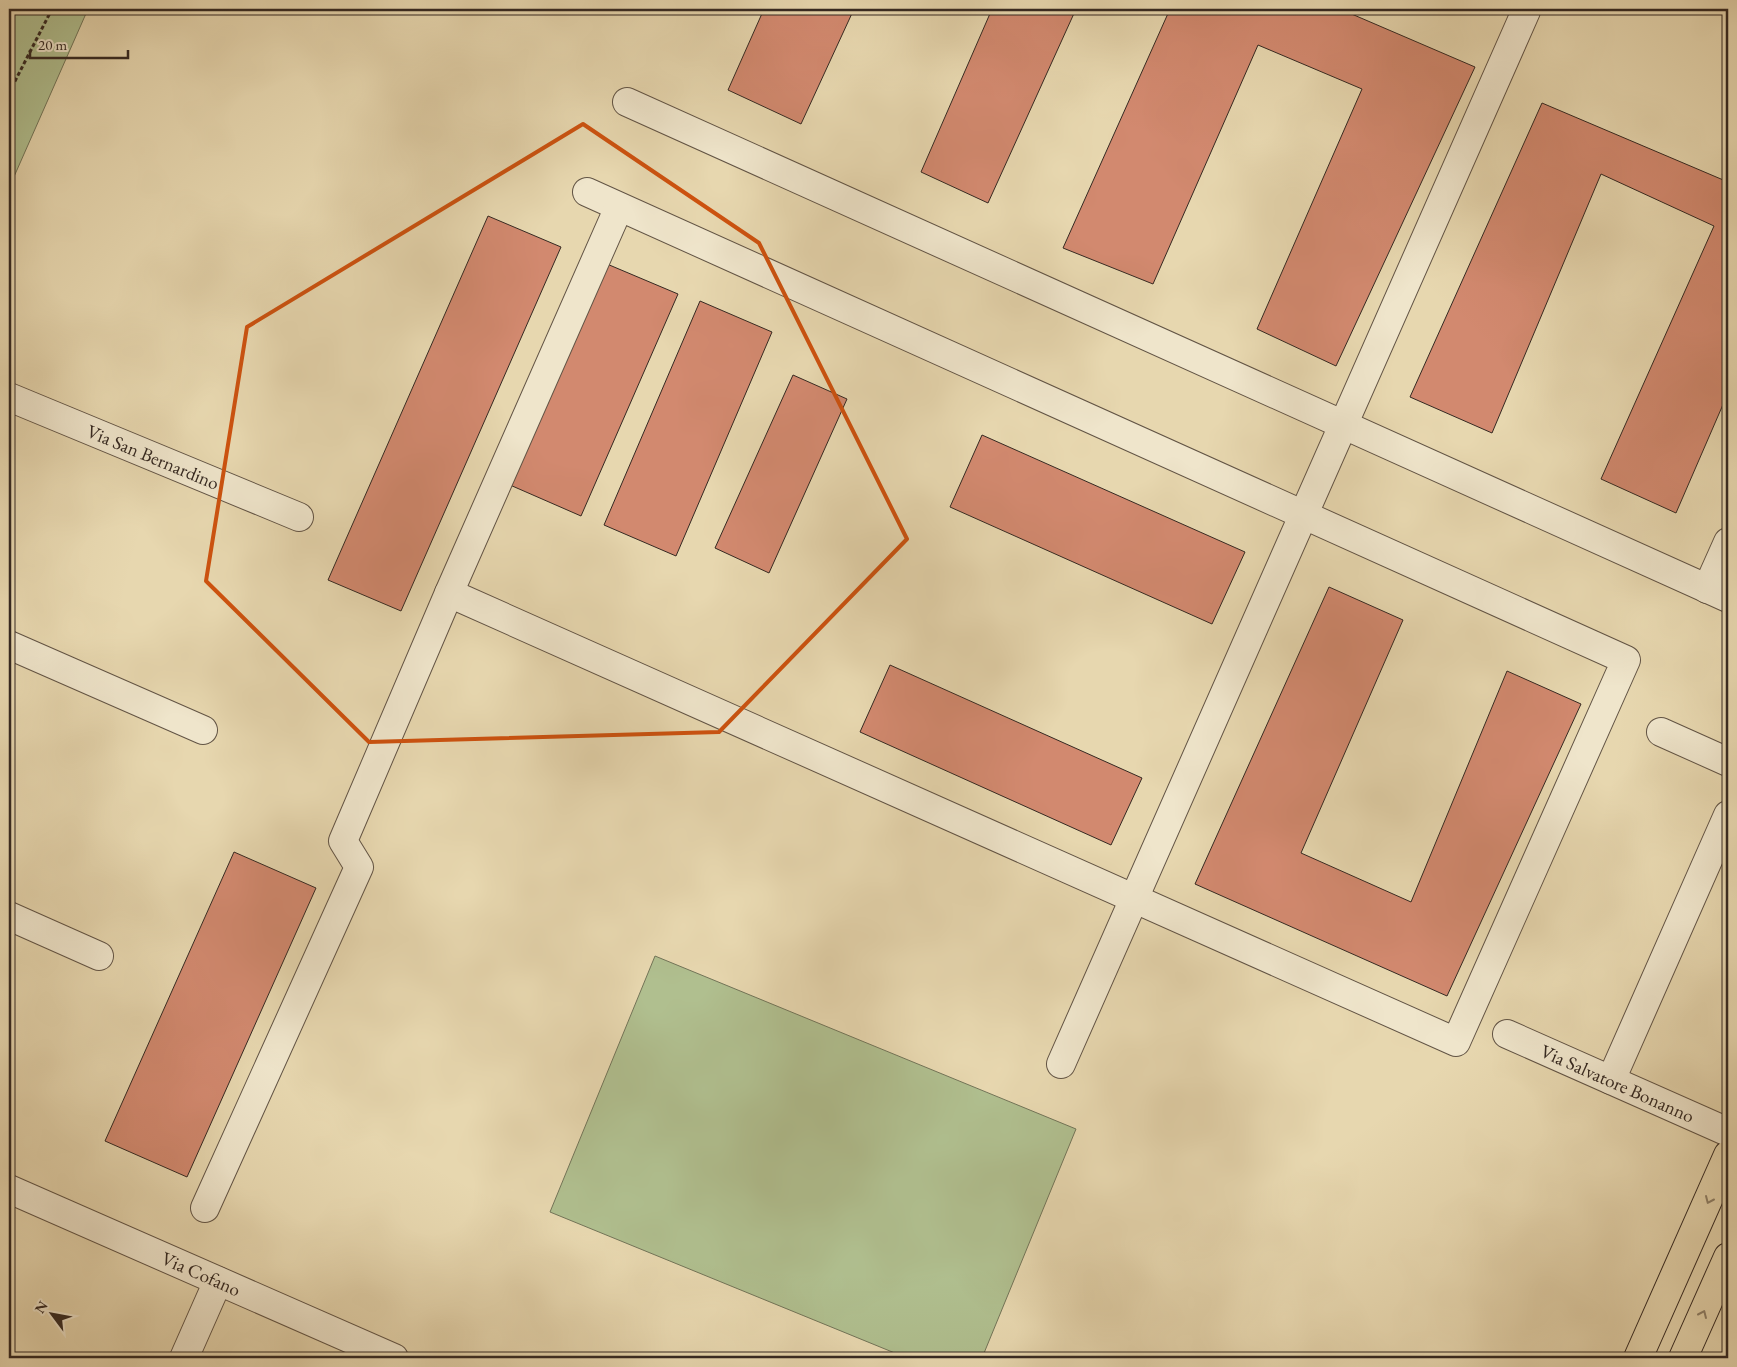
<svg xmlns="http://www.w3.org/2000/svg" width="1737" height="1367" font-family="'EB Garamond',serif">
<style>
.green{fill:#b0bf8f;stroke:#727458}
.building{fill:#d2896f;stroke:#352922}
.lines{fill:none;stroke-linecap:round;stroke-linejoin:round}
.minor-casing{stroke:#625445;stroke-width:30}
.major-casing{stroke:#352922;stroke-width:30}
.path{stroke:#352922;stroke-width:3;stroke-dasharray:4 2.5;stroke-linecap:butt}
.minor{stroke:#efe5cb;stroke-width:28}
.major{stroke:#e7d7af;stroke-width:28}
.oneway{stroke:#8e8068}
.marked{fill:none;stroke:#cd520f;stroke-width:4;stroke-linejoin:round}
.labels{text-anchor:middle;stroke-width:5;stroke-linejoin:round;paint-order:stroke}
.street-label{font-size:19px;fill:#352922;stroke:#efe5cb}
</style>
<rect width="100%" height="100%" fill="#e7d7af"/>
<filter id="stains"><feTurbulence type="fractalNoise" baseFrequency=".004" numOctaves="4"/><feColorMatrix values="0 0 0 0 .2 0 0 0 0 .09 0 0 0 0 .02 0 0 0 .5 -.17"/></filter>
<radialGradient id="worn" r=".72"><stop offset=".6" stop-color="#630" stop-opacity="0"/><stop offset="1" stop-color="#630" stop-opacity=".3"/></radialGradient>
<path class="green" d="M9,9H88L9,188Z
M655,956L1076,1129L982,1358H907L550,1212Z"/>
<path class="building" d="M764,9H854L801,124L728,90Z
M992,9H1076L988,203L921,172Z
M1170,9H1340L1475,67L1336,366L1257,329L1362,89L1258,45L1153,284L1063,248Z
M1542,103L1728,182V393L1676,513L1601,479L1714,226L1601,174L1492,433L1410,397Z
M488,216L561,247L401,611L328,580Z
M607,264L678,294L581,516L510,485Z
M700,301L772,332L676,556L604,525Z
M793,375L847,399L769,573L715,548Z
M982,435L1245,552L1212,624L950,507Z
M1329,587L1403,620L1301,853L1411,902L1507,671L1581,704L1447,996L1195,884Z
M890,665L1142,778L1111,845L860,732Z
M234,852L316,888L187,1177L105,1141Z"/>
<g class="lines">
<g class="minor-casing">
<g id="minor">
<path d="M627,102L1728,598"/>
<path id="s1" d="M9,397L299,517"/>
<path d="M1707,589L1728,542"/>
<path d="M449,593L1456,1042L1626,660L587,192"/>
<path d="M9,645L203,730"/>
<path d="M1661,732L1728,762"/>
<path d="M9,916L99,956"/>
<path id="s2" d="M1507,1034L1728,1132"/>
<path d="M1061,1064L1526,11"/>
<path d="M1611,1080L1728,815"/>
<path id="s3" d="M9,1189L394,1358"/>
<path d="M205,1208L359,867L343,841L449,593L619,207"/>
<path d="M184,1358L218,1281"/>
</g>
</g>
<g class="major-casing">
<path id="major" d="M1638,1358L1728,1155
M1683,1358L1728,1257"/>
</g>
<path class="path" d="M9,100L13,85L52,9"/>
<use href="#minor" class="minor"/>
<use href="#major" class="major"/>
</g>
<defs><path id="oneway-chevron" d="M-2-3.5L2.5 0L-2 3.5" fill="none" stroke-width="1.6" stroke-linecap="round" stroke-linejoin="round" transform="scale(1.25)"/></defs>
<g class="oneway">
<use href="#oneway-chevron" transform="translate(1709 1200) rotate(114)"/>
<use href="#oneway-chevron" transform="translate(1703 1314) rotate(-66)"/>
</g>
<path class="marked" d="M583,124L759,243L907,539L719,732L369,742L206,581L247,327Z"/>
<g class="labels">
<g class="street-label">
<text dy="7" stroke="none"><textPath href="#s1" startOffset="156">Via San Bernardino</textPath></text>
<text dy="7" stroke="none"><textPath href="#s2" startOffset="121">Via Salvatore Bonanno</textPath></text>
<text dy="7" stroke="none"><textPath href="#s3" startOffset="210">Via Cofano</textPath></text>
</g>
</g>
<rect width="1737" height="1367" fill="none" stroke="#e7d7af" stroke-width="30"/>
<rect x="10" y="10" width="1717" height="1347" fill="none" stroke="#352922" stroke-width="2.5"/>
<rect x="15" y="15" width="1707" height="1337" fill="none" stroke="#352922"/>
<g transform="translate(52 1314) rotate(302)" stroke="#efe5cb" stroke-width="4" paint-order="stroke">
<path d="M0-4L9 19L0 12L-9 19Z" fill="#352922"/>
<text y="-8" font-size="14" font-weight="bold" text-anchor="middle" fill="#352922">N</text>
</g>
<path d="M30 50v8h98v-8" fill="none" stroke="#352922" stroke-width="2.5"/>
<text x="38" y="50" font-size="15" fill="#352922" stroke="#efe5cb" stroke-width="4" paint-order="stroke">20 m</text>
<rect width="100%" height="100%" filter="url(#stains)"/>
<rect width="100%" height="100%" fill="url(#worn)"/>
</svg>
